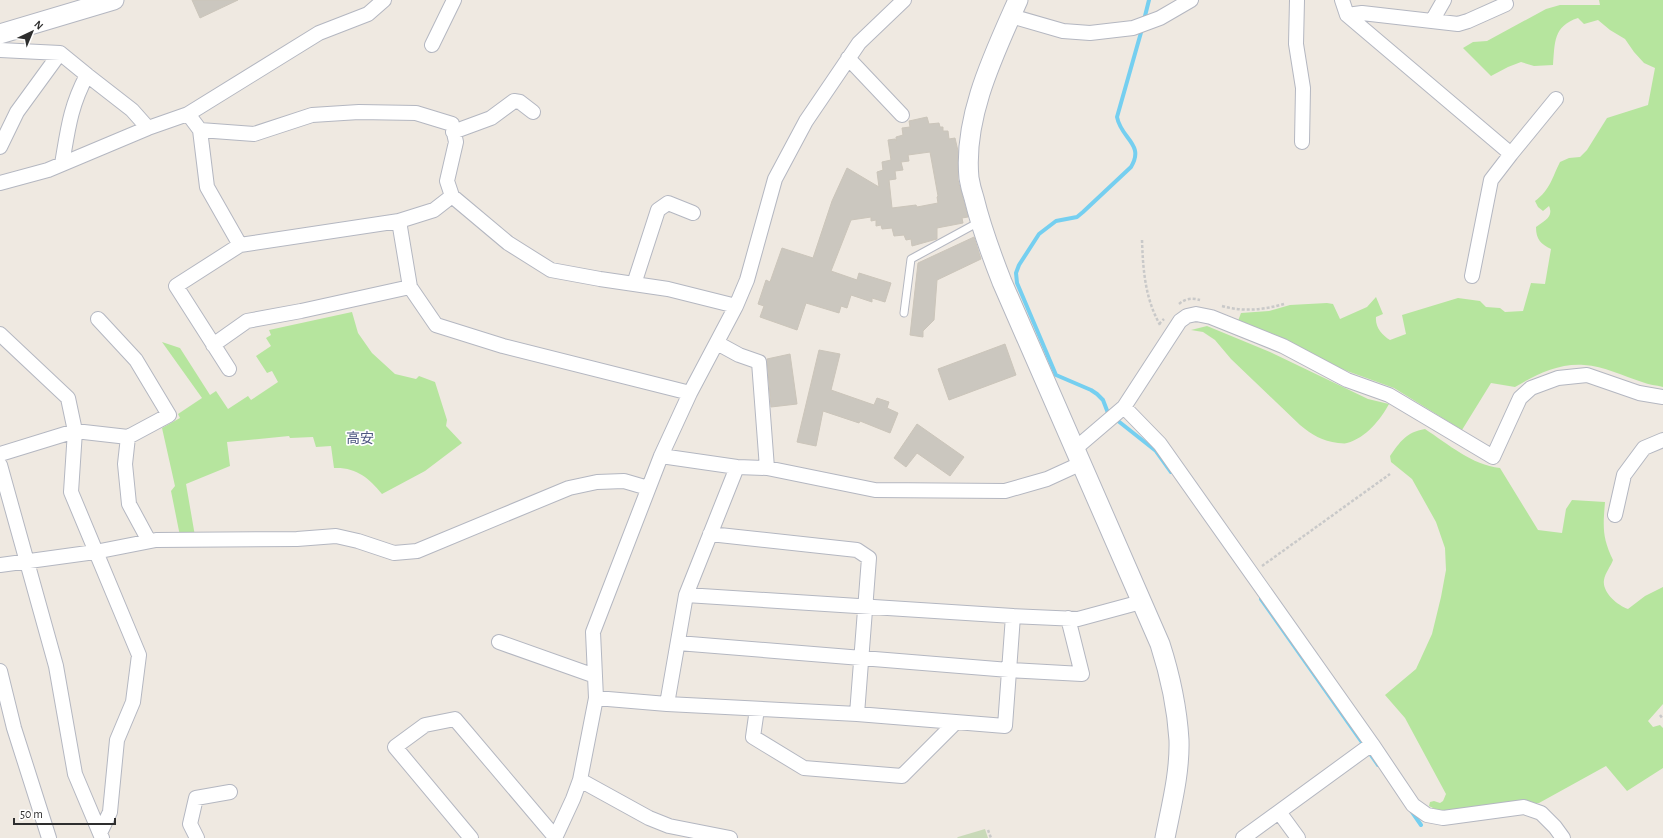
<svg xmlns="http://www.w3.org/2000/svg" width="1663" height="838" font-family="'Alegreya Sans','Noto Sans JP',sans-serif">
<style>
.green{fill:#b6e59e}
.cemetery{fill:#c8d9b8}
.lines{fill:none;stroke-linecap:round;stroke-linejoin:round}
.stream{stroke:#75cff0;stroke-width:4}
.building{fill:#cbc7bf;stroke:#cbc5ba;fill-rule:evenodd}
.lane-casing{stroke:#b4b7c1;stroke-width:9}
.street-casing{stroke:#b4b7c1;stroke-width:16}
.secondary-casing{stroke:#b4b7c1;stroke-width:21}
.path{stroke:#c9c9c9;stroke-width:2.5;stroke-dasharray:3 2;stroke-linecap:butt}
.lane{stroke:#fff;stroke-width:7}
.street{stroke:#fff;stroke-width:14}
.secondary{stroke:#fff;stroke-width:19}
.labels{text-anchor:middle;stroke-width:3.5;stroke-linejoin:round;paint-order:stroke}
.quarter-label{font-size:14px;fill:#4d5680;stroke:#fff}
</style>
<rect width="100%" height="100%" fill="#efe9e1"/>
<path class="green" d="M1599,0H1663V387C1656,385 1649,385 1642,382C1623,376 1604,366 1584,365C1559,363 1535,375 1515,387L1491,383L1462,430L1394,388L1347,371L1238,321L1241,313L1269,311L1290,305L1327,303L1333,304L1340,319L1367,307L1376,297L1383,314L1376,317C1375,327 1382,335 1390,340L1406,334L1402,315L1458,298L1480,301L1486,307L1500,308L1505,312L1523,311L1531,283L1545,284L1551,249C1541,244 1536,240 1536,227C1544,221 1554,217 1549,206L1543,211L1538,207L1535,201C1550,190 1552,178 1560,162L1569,158L1580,157L1587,150L1607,118L1648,105L1655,68L1644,63L1634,52L1625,39L1610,30L1598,20L1584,24L1578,18C1553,26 1555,43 1553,65L1534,66L1521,62L1508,67L1491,76L1463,48L1473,42L1487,41L1546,9L1560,5H1600Z
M352,312L358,333L372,353L395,374L416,379L419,376L435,382L447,420L446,426L462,443L425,471L382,494C369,478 356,467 334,468L331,446L316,447L313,437L290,438L289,436L227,442L230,466L186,484L195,536H180L171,491L175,486L162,428L180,418L178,414L202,398L162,342L180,348L210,395L216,391L228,409L248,396L251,400L278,382L272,371L267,373L256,356L271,346L266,338L271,335L269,330Z
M1207,326L1270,352L1368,399L1389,404C1381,419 1366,438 1347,443C1345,444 1341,443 1338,443C1322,441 1312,435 1300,425L1231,359L1215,340L1203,332L1191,330Z
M1425,429C1448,444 1472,465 1500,468L1538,530L1562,533L1566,509L1572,500L1605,502C1603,527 1602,537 1613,560C1611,566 1605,573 1604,580C1602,592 1617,605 1628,609L1645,596L1663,587V704L1648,721L1653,727L1660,725L1663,728V768L1627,791L1606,766L1539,803H1500L1448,810H1437L1429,806L1430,802L1434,801L1440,803L1443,801L1446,794L1405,718L1385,695L1416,669L1432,634L1441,597L1446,570L1445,548L1436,522L1412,479L1391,462L1390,456C1400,442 1406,432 1425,429Z"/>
<path class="cemetery" d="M985,829L988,838H957L958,837Z"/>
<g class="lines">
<path class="stream" d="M1144,20L1149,0
M1142,29L1117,117C1121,139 1145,144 1131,167L1083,212L1077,217L1056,221L1039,234L1019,265L1016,273L1017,283L1056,375L1091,390L1097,394L1103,400L1108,413L1156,451L1171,472
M1261,599L1378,765
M1410,809L1421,825"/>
</g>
<path class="building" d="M192,0H238L200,18Z
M927,117L929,124L939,123L940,127H943V131H948L949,139L955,138L958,151V180L968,217L962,218L963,223L937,228V239L912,246L911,239L906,240L904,235L894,236L892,228L882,229L881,225L876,226V220L871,221V217L851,220L831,271L857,280L859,273L891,283L885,302L872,298V302L851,295L847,308L841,306L839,313L806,303L797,330L760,317L764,306L758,304L766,280L770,282L782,248L813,258L832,201L847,168L879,187L877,172L883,170L882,162L891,160L888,140L895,139L896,141V137L903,135L902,128L910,127L909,121ZM930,152L938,196L937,197L938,203L917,207L916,205L892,208L889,180L896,179L895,171L903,170L901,162L909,161L908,155Z
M974,237L981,259L937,280L934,320L923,331V337L910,335L918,263Z
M1005,344L1016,375L949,400L938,369Z
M819,350L840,354L831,390L874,405L877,398L889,402L887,408L898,413L890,433L860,421L859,423L823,411L816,446L797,442Z
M790,354L797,404L771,407L767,359Z
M917,424L964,457L950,476L917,453L906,467L894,458Z"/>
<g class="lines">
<g class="lane-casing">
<path id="lane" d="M904,313L911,259L979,222"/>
</g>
<g class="street-casing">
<path id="street" d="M1297,0L1296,44L1303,88L1302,142
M1342,0L1347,15L1511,154L1491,180L1472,276
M1347,15L1362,13L1458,24L1468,21L1506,4
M1011,16L1063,31L1090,33L1133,28L1160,18L1191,0
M1432,21L1444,0
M432,45L454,0
M0,50L60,53L87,75
M848,58L902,115
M188,114L200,130L254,134L312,115L359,112L416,113L452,124L456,142L447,181L452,196L508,243L551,270L600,279L668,289L736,306
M200,130L207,187L240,245
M453,132L491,118L514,101L520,102L533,112
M0,147L17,112L60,53
M1511,154L1556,99
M62,164C68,129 70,107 87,75L132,110L148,128
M0,183L48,170L148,128L188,114L319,33L368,14L384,0
M399,221L434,210L452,196
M634,284L658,210L668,203L693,213
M410,287L436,325L503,346L690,393
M0,334L68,398L75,431L71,492L139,655L133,702L117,740L110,812L100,833
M717,343L739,355L759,362L767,468
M213,345L247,321L301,311L410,287L399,221L240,245L176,286L229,369
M1124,407L1160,444L1372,744L1413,805L1427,815L1443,818L1524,807L1541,813L1555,827L1563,838
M128,437L125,464L129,504L149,541
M1076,448L1124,407L1180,321L1187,316L1196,314L1211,317L1283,346L1347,380L1389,395L1493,457L1520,398L1531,388L1558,378L1587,375L1639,393L1663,397
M0,454L75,431L128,437L169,415L136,360L98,319
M661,456L737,467L767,468L875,490L1005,491L1047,479L1082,463
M0,465L56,666L75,774L102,838
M1615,515L1624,475L1644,448L1663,440
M710,534L857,550L869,558L857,714
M0,565L95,552L156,540L297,539L336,536L358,541L394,553L417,551L569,488L597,482L624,481L648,488
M686,595L1013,616L1078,619L1141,602
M499,642L595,676
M678,643L1009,670L1082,674L1068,618
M0,671L14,728L49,838
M596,698L667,704L857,714L1005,726L1013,616
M667,704L686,595L737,467
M757,709L753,737L804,768L902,776L956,722
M580,780L649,818L669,826L730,838
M1279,812L1298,838
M197,838L190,824L196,798L230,792
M471,838L395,747L425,725L455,719L555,837
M555,838L573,799L580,780L596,698L593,632L661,456L690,393L736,306L747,280L775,179L806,121L859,43L904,0
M1243,838L1372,744"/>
</g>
<g class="secondary-casing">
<path id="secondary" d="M1018,0C994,54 963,117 969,178C970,184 972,192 974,198C981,227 991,254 1002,282L1160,644C1170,675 1177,707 1179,740C1180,773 1171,807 1165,838
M0,34L114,0"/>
</g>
<path class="path" d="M1142,240C1143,270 1145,298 1160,325
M1179,304C1186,298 1192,298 1200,300
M1222,306C1243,312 1263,310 1284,304
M1159,324L1164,319
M1262,566L1390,474
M1660,715L1663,719
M988,830L991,838"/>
<use href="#lane" class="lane"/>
<use href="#street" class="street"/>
<use href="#secondary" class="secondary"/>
</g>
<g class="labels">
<g class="quarter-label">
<text x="360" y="443">高安</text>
</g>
</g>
<g transform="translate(32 32) rotate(44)" stroke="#ffffff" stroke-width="3" paint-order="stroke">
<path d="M0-3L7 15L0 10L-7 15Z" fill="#2e2e2e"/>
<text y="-6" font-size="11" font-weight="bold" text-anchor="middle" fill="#2e2e2e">N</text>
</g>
<path d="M14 818v6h101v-6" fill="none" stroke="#2e2e2e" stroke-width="2"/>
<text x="20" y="818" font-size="12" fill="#2e2e2e" stroke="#ffffff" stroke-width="3" paint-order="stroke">50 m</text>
</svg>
